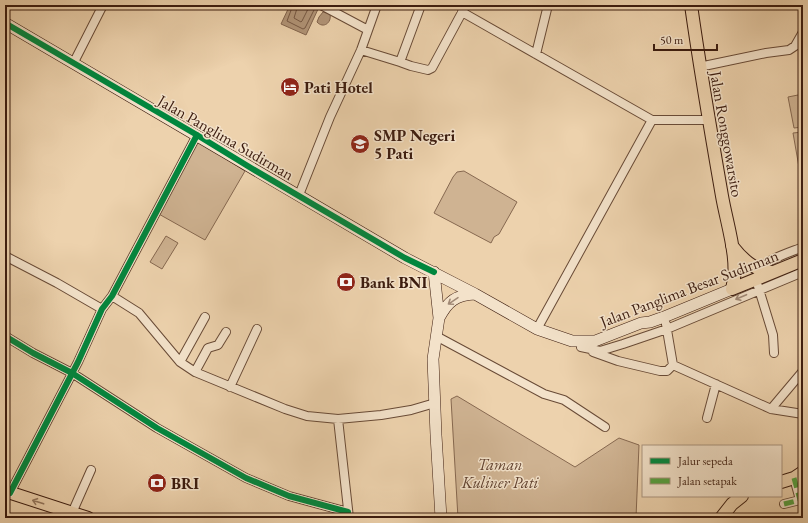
<svg xmlns="http://www.w3.org/2000/svg" width="808" height="523" font-family="'EB Garamond',serif">
<style>
.green{fill:#cfb392;stroke:#866850}
.water{fill:#b19477;stroke:#82644d}
.lines{fill:none;stroke-linecap:round;stroke-linejoin:round}
.shore{stroke:#765843;stroke-width:1}
.street-casing{stroke:#684a36;stroke-width:10}
.secondary-casing{stroke:#3c1c0f;stroke-width:12}
.primary-casing{stroke:#3c1c0f;stroke-width:14}
.street{stroke:#f3e2ca;stroke-width:8}
.secondary{stroke:#f3e2ca;stroke-width:11}
.primary{stroke:#edd2ad;stroke-width:12}
.quiet{stroke:#54a13f;stroke-width:5;stroke-dasharray:10 5;stroke-linecap:butt}
.cycleway-casing{stroke:#f3e2ca;stroke-width:8}
.cycleway{stroke:#00873e;stroke-width:6}
.oneway{stroke:#a18976}
.oneway2{stroke:#94775e}
.labels{text-anchor:middle;stroke-width:3;stroke-linejoin:round;paint-order:stroke}
.poi-label{font-size:16px;font-weight:bold;fill:#3c1c0f;stroke:#f3e2ca;text-anchor:start}
.street-label{font-size:16px;fill:#3c1c0f;stroke:#f3e2ca}
.park-label{font-size:16px;font-style:italic;fill:#614230;stroke:#f3e2ca}
</style>
<rect width="100%" height="100%" fill="#edd2ad"/>
<filter id="stains"><feTurbulence type="fractalNoise" baseFrequency=".005" numOctaves="4"/><feColorMatrix values="0 0 0 0 .2 0 0 0 0 .09 0 0 0 0 .02 0 0 0 .5 -.17"/></filter>
<radialGradient id="worn" r=".72"><stop offset=".6" stop-color="#630" stop-opacity="0"/><stop offset="1" stop-color="#630" stop-opacity=".3"/></radialGradient>
<path class="green" d="M803,94V127L794,128L788,97Z
M803,132V190L793,133Z
M195,139L245,171L205,240L157,213Z
M464,171L517,202L499,234L494,237L491,243L434,213L453,177L457,172Z
M166,236L178,243L162,269L150,262Z
M457,396L575,467L619,438L639,445L636,518H458L451,399Z"/>
<path class="water" d="M290,5H316L319,7L306,35L281,24Z
M323,12L330,14C332,23 323,29 317,22L319,17Z"/>
<g class="lines">
<path class="shore" d="M293,5L287,21L303,29L305,28L315,8V5
M298,5L294,18L301,22L302,21L310,5"/>
<g class="street-casing">
<path id="street" d="M321,5L368,30
M462,12L652,120
M361,50L400,62L411,66L428,70L432,68L466,5
M536,54L548,5
M74,62L103,5
M400,62L421,5
M699,67L766,53L789,50L795,46L803,32
M299,195L330,117L361,50L377,5
M5,256L57,283L102,309
M758,271C764,260 791,252 803,247
M758,286L773,335L774,353
M112,296L139,313L180,362L195,372L285,409L307,416L338,419L381,415L411,410L435,403
M666,324L673,365L771,409L803,414
M537,329L652,120H709
M5,336L33,353L72,373L157,428L246,478L289,496L348,512
M436,336L544,394L564,400L605,427
M581,347L600,351L623,344L667,329L803,272
M593,352L618,361L660,371H667L673,365
M180,362L205,317
M195,372L208,348L218,345L226,332
M230,387L257,329
M771,409L803,371
M707,418L716,384
M338,419L349,518
M794,478L800,500H803
M10,493L78,362L102,309L112,296L197,135
M784,504L800,500
M72,513L91,470"/>
</g>
<g class="secondary-casing">
<path id="secondary" d="M5,23L405,258L475,294L537,329L572,341H595L641,323L650,322L664,317L732,289
M434,272L439,318L433,359L436,435L441,518
M439,318C448,301 456,295 475,294"/>
</g>
<g class="primary-casing">
<path id="primary" d="M691,5C700,69 711,133 722,196C727,225 740,262 732,289
M732,246C742,259 756,272 773,272
M732,289L803,260
M781,482L794,478L803,472
M5,491L88,518
M721,518L732,504L742,496"/>
</g>
<use href="#street" class="street"/>
<use href="#secondary" class="secondary"/>
<use href="#primary" class="primary"/>
<path class="quiet" d="M794,478L800,500H803
M784,504L800,500"/>
<g class="cycleway-casing">
<path id="cycleway" d="M5,23L197,135L251,168L405,258L434,272
M5,336L33,353L72,373L157,428L246,478L289,496L348,512
M10,493L78,362L102,309L112,296L197,135"/>
</g>
<use href="#cycleway" class="cycleway"/>
</g>
<defs><path id="oneway-shaft" d="M-6 0H5M1.5-3L5.5 0L1.5 3" fill="none" stroke-width="1.6" stroke-linecap="round" stroke-linejoin="round"/></defs>
<g class="oneway">
<use href="#oneway-shaft" transform="translate(741 297) rotate(157)"/>
<use href="#oneway-shaft" transform="translate(453 301) rotate(146)"/>
</g>
<use class="oneway2" href="#oneway-shaft" transform="translate(38 502) rotate(-162)"/>
<defs>
<g id="hotel-disc" transform="scale(1)"><circle r="9.5" fill="#8f2418" stroke="#f3e2ca"/><path d="M-6-4.5h1.5V1H6V5H4.5V3h-9V5H-6ZM-4 0a1.8 1.8 0 1 1 3.6 0ZM.5 0V-2.5h3Q6-2.5 6 0Z" fill="#fff"/></g>
<g id="school-disc" transform="scale(1)"><circle r="9.5" fill="#8f2418" stroke="#f3e2ca"/><path d="M0-5L7-2L0 1L-7-2ZM-4 1L0 2.5L4 1V4Q0 6-4 4Z" fill="#fff"/></g>
<g id="bank-disc" transform="scale(1)"><circle r="9.5" fill="#8f2418" stroke="#f3e2ca"/><path d="M-6-4H6V4H-6ZM0-2.3a2.3 2.3 0 1 0 0 4.6a2.3 2.3 0 1 0 0-4.6Z" fill="#fff"/></g>
</defs>
<g fill-rule="evenodd">
<use href="#hotel-disc" x="290" y="87"/>
<use href="#school-disc" x="360" y="144"/>
<use href="#bank-disc" x="346" y="282"/>
<use href="#bank-disc" x="157" y="483"/>
</g>
<g class="labels">
<g class="poi-label">
<text x="304" y="93">Pati Hotel</text>
<text x="374" y="141">SMP Negeri<tspan x="374" dy="18">5 Pati</tspan></text>
<text x="360" y="288">Bank BNI</text>
<text x="171" y="489">BRI</text>
</g>
<g class="street-label">
<text transform="translate(727 134) rotate(80)" y="6">Jalan Ronggowarsito</text>
<text transform="translate(226 137) rotate(30)" y="6">Jalan Panglima Sudirman</text>
<text transform="translate(689 288) rotate(-21)" y="6">Jalan Panglima Besar Sudirman</text>
</g>
<g class="park-label">
<text x="500" y="470">Taman<tspan x="500" dy="18">Kuliner Pati</tspan></text>
</g>
</g>
<rect width="808" height="523" fill="none" stroke="#edd2ad" stroke-width="20"/>
<rect x="6" y="6" width="796" height="511" fill="none" stroke="#3c1c0f" stroke-width="2"/>
<rect x="10" y="10" width="788" height="503" fill="none" stroke="#3c1c0f"/>
<rect x="642" y="445" width="140" height="52" fill="#f3e2ca" stroke="#aa937f"/>
<rect x="650" y="458" width="20" height="6" fill="#00873e" stroke="#aa937f"/>
<text x="678" y="465" font-size="12" fill="#3c1c0f">Jalur sepeda</text>
<rect x="650" y="478" width="20" height="6" fill="#54a13f" stroke="#aa937f"/>
<text x="678" y="485" font-size="12" fill="#3c1c0f">Jalan setapak</text>
<path d="M654 44v6h63v-6" fill="none" stroke="#3c1c0f" stroke-width="2"/>
<text x="660" y="44" font-size="12" fill="#3c1c0f" stroke="#f3e2ca" stroke-width="3" paint-order="stroke">50 m</text>
<rect width="100%" height="100%" filter="url(#stains)"/>
<rect width="100%" height="100%" fill="url(#worn)"/>
</svg>
